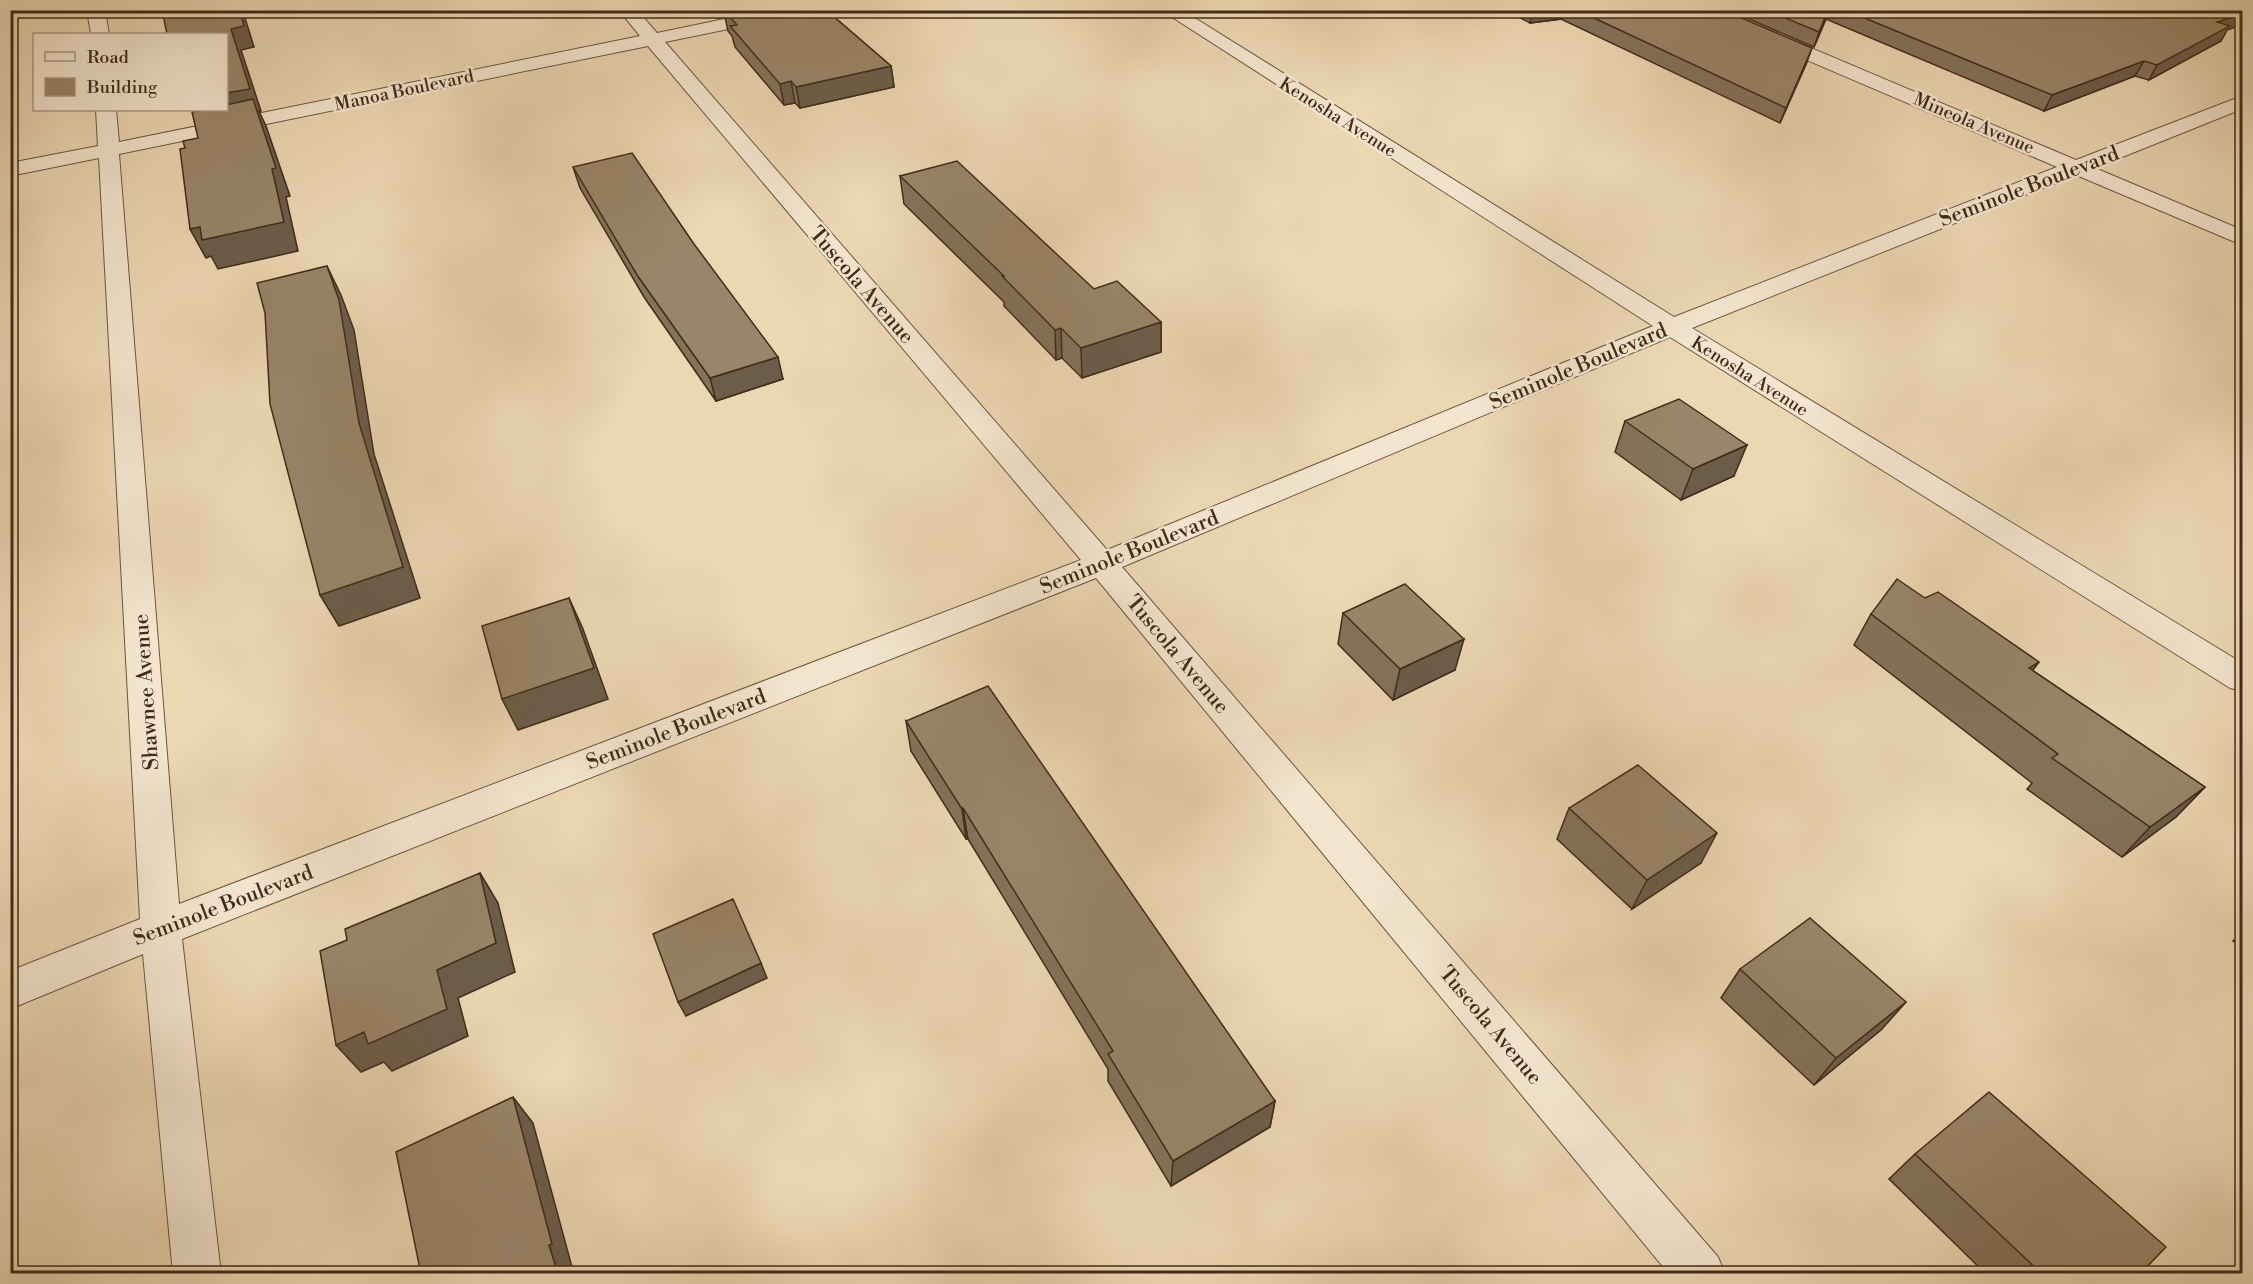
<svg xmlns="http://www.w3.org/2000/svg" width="2253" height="1284" font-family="'Libre Bodoni',serif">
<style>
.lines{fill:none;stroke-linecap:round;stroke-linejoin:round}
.minor-casing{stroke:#6b5740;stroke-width:2}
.minor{fill:#f3e5ce;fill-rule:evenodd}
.wall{fill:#84725a;stroke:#402c19;stroke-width:1.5}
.shaded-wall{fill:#6b5d4a;stroke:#402c19;stroke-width:1.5}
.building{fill:#998569;stroke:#402c19;stroke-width:1.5}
.labels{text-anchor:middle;stroke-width:5;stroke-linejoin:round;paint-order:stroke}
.far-street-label{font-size:18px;fill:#402c19;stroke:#f3e5ce}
.street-label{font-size:21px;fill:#402c19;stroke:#f3e5ce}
</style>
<rect width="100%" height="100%" fill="#ecd7b3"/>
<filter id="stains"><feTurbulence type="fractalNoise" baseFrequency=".00333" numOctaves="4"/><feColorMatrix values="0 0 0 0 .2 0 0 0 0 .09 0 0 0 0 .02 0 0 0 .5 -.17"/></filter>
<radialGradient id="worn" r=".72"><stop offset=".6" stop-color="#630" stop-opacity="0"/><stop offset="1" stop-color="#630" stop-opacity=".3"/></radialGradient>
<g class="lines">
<g class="minor-casing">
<path id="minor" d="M87,10H105L109,34H91Z
M619,10H637L657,33L768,10H805L797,15L665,42L1107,550L1653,326L1161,10H1182L1674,317L2057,167L1699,14L1697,10H1721L2076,160L2242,96V109L2095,168L2242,230V245L2076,175L1692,328L2242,663V691L2230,688L1670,337L1122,567L1718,1257L1725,1274H1669L1096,578L182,939L221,1274H173L143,954L10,1009V971L140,919L99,158L10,176V163L98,146L96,110H116L119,142L640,36ZM648,46L1081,560L179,904L119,154Z"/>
</g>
<use href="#minor" class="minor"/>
</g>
<path class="wall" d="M709,10H826L891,66L894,87L800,108L795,103L784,105L735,47L732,36L728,31L725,17L716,18Z
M1506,10H1723L1807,62L1780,123L1561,19L1530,23Z
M1728,10H2242L2227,30L2221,41L2149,80L2135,76L2044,111L1826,19L1814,47Z
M573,167L783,379L716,401L644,297L580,188Z
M900,176L1094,289L1161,322V352L1082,378L1062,358L1056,360L1004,306V302L904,204Z
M1625,421L1734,476L1681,500L1615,452Z
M1343,613L1455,670L1393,700L1338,644Z
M1871,614L2033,671L2205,787L2176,817L2122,857L2027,789L2032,783L1854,645Z
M906,721L1275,1101L1270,1127L1171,1186L1108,1081V1069L968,839H966L911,751Z
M1569,808L1701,863L1632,909L1557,839Z
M2242,933V948L2233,941Z
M1740,969L1882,1029L1814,1085L1721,998Z
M1915,1154L2140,1274H1986L1889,1179Z"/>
<path class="shaded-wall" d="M240,10H255L257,16L245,18L254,47L241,50L261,111H259L266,126L290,196L286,197L298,251L218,269L211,256L206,258L190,229L202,123L195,110H226V93L231,29Z
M715,10H754L724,11L725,17L716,18Z
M1533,10H1563L1561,19L1530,23Z
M1829,10L1826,19L1814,47L1819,32Z
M2242,14V25L2227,30L2221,41L2149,80L2157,65L2217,22Z
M1812,48L1807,62L1780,123L1786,108Z
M2144,61L2135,76L2044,111L2052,95Z
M891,66L894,87L800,108L796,87Z
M791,81L795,103L784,105L780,84Z
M327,266L341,295L354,330L374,454L420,598L339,626L320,595L359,423Z
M1161,322V352L1082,378L1081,348Z
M1061,328L1062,358L1056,360L1055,330Z
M778,357L783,379L716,401L710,378Z
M1747,445L1734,476L1681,500L1693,469Z
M569,598L583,629L608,699L518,730L502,699Z
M1464,639L1455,670L1393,700L1400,669Z
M2039,662L2016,693L2029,668Z
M2205,787L2176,817L2122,857L2150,827Z
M963,808L968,839H966L962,809Z
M1717,833L1701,863L1632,909L1647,880Z
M480,873L498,903L515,972L458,998L468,1036L392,1071L384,1062L361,1072L336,1045L437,970Z
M761,963L767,978L686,1016L678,1002Z
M1906,1002L1882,1029L1814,1085L1836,1058Z
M513,1097L533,1123L572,1267L570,1268L571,1274H558L549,1245Z
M1275,1101L1270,1127L1171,1186L1173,1161Z"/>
<path class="building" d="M162,10H240L244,26L231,29L250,89L226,93V34H167Z
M728,10H826L891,66L796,87L791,81L780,84L730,26L737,25L724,11Z
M1577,10H1723L1812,48L1786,108Z
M1766,10H1828L1819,32Z
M1845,10H2242V14L2217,22L2230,26L2157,65L2144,61L2052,95Z
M253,99L276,168L272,169L284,222L202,240L200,227L190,229L180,149L185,148L183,141L198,138L192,112L203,110H226V105Z
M632,153L694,244L778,357L710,378L637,275L573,167Z
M957,161L1094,289L1117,281L1161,322L1081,348L1061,328L1055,330L1002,276H1004L900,176Z
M327,266L339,300L359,423L403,567L320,595L270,404L265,313L257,283Z
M1679,399L1747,445L1693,469L1625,421Z
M1897,579L1925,598L1938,592L2039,662L2029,668L2205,787L2150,827L2052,758L2058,754L1871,614Z
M1405,584L1464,639L1400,669L1343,613Z
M569,598L594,668L502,699L482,626Z
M988,686L1275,1101L1173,1161L1108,1054L1113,1051L963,808L962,809L906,721Z
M1638,765L1717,833L1647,880L1569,808Z
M480,873L496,943L437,970L447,1009L368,1044L364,1032L336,1045L320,951L347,940L345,929Z
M733,899L761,963L678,1002L653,934Z
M1810,918L1906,1002L1836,1058L1740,969Z
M1989,1092L2166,1247L2140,1274H2042L1915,1154Z
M513,1097L552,1244L549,1245L558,1274H421L396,1152Z"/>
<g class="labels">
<g class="far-street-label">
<text transform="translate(404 90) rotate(-12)" y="6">Manoa Boulevard</text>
<text transform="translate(1338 117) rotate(32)" y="6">Kenosha Avenue</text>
<text transform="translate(1974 123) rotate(23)" y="6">Mineola Avenue</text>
<text transform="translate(1750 376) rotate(32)" y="6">Kenosha Avenue</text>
</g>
<g class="street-label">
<text transform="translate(2029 186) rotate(-21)" y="7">Seminole Boulevard</text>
<text transform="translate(862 285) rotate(49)" y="7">Tuscola Avenue</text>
<text transform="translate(1578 366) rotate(-23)" y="7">Seminole Boulevard</text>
<text transform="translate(1129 552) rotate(-22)" y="7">Seminole Boulevard</text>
<text transform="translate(1178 654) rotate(50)" y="7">Tuscola Avenue</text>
<text transform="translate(146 692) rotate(-94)" y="7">Shawnee Avenue</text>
<text transform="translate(676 729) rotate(-21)" y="7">Seminole Boulevard</text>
<text transform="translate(223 905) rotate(-21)" y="7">Seminole Boulevard</text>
<text transform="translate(1491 1025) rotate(50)" y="7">Tuscola Avenue</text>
</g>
</g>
<rect width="2253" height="1284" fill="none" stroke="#ecd7b3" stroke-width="36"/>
<rect x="12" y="12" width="2229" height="1260" fill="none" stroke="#402c19" stroke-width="3"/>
<rect x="18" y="18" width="2217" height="1248" fill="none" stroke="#402c19" stroke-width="1.5"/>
<rect x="33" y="33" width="195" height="78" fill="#f3e5ce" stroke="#ab9b86" stroke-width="1.5"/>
<rect x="45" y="52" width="30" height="9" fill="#f3e5ce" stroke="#ab9b86" stroke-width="1.5"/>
<text x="87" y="63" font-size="18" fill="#402c19">Road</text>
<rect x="45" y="78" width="30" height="18" fill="#998569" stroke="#ab9b86" stroke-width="1.5"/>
<text x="87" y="93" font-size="18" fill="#402c19">Building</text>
<rect width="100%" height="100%" filter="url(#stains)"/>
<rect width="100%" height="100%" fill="url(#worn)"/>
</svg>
